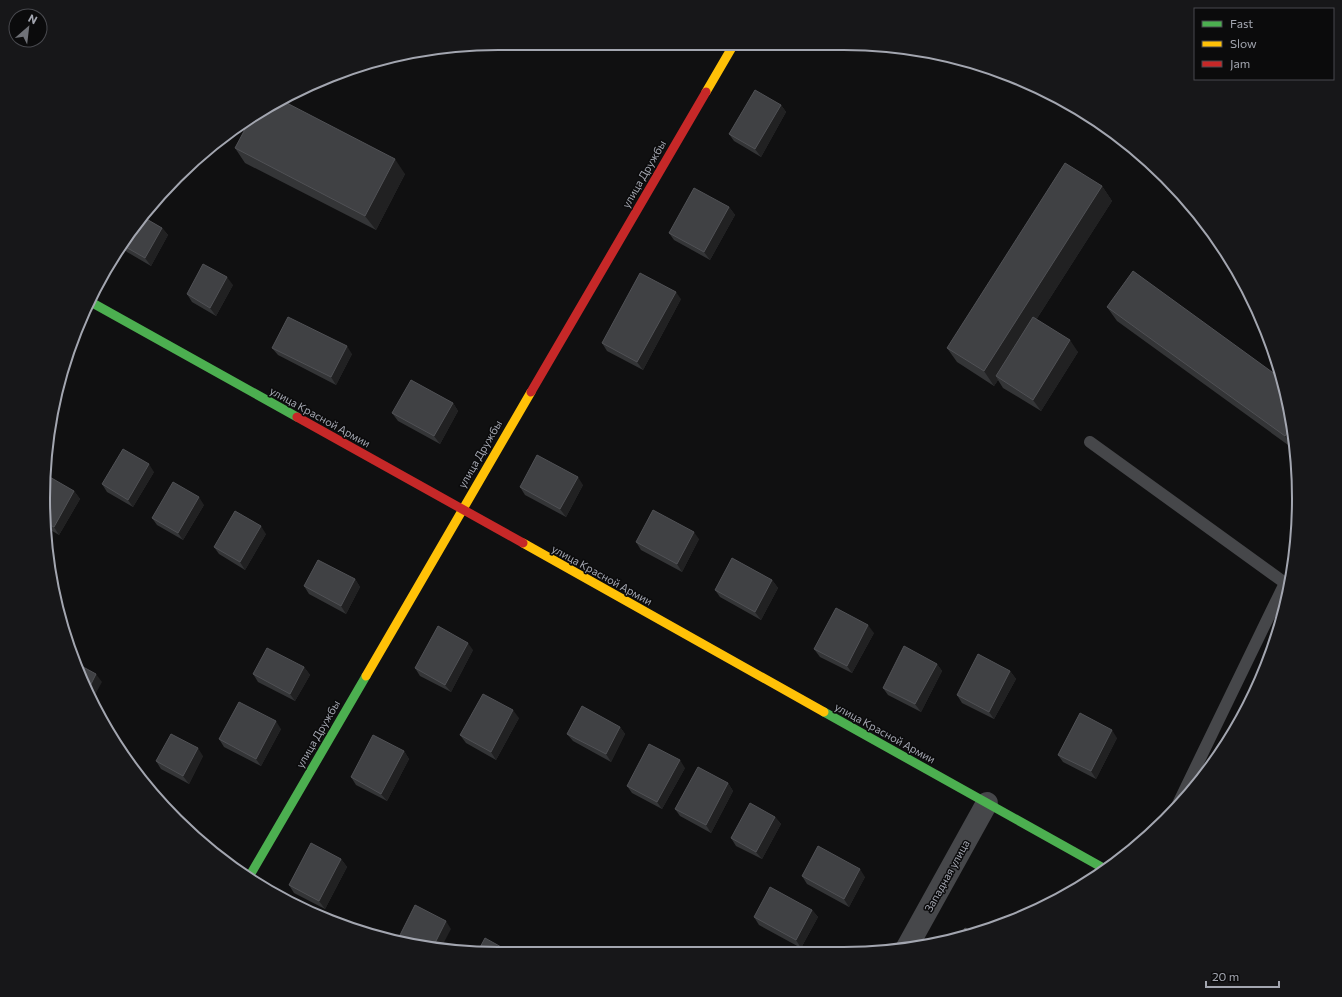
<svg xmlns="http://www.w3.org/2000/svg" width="1342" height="997" font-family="Commissioner,sans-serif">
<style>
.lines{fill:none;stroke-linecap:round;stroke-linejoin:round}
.lane{stroke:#46474a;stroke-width:12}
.street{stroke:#46474a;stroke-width:22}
.fast{stroke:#4caf50;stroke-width:9}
.slow{stroke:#ffc107;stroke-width:9}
.jam{stroke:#c62828;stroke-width:9}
.wall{fill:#343537}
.shaded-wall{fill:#212122}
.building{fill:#404144;stroke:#505155}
.labels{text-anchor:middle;stroke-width:3;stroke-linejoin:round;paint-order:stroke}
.street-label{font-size:11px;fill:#a3a6b0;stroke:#0b0b0c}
.rim{fill:none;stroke:#a3a6b0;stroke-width:2}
</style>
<rect width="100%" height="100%" fill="#101011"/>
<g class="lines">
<path class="lane" d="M1090,442L1285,583L1175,810"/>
<path class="street" d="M906,949L987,803"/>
<path class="fast" d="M89,301L297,417
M824,712L1105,869
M249,877L366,676"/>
<path class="slow" d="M706,92L734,44
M523,543L824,712
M366,676L531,392"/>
<path class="jam" d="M531,392L706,92
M297,417L523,543"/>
</g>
<path class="wall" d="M814,44H823L821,47Z
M781,105L786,112L761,157L734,141L729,134Z
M235,148L405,174L376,230L245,163Z
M1102,186L1112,201L1036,320L1078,352L1041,411L1003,388L998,380L994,386L957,362L947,348Z
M729,207L735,215L710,260L674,240L669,233Z
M143,217L162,228L168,235L151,266L127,252L123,248Z
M233,285L216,316L192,302L187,294Z
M681,299L643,370L607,351L602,343Z
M1107,307L1283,380L1295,450L1117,321Z
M272,348L352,354L336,385L278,355Z
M453,403L458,411L440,444L398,421L392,413Z
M154,472L133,507L107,492L102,484Z
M47,478L74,491L80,499L59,535L44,526Z
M583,485L566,517L525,495L520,487Z
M204,505L183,540L157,525L152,518Z
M266,534L245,570L219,554L214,547Z
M699,539L682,572L641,550L636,542Z
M355,579L360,587L346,614L309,594L304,586Z
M772,580L778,588L761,620L720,597L715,590Z
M874,633L852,673L820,657L814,649Z
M473,650L451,692L420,676L415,668Z
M937,664L942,671L921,712L888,695L883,688Z
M304,667L310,675L295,701L258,682L253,674Z
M1010,671L1016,679L994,719L962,703L957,695Z
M519,718L496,760L466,743L460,735Z
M620,727L625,734L611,762L573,741L567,734Z
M281,729L261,766L224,747L219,739Z
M1117,738L1096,779L1063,762L1058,755Z
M404,751L409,759L387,801L356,785L351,777Z
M203,756L189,784L161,769L156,761Z
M685,768L662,809L632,793L627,786Z
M728,783L733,791L711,833L680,816L675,809Z
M775,817L781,824L762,859L736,846L731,838Z
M341,859L347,867L325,909L294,893L289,885Z
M802,876L865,877L849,907L807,884Z
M812,910L818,917L801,948L759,925L754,917Z"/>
<path class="shaded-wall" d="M818,44H823L821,47Z
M781,105L786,112L761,157L755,149Z
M395,159L405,174L376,230L365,216Z
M1102,186L1112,201L999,378L996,376L998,380L994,386L984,371Z
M729,207L735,215L710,260L704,252Z
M162,228L168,235L151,266L145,258Z
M227,277L233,285L216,316L210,308Z
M676,292L681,299L643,370L637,362Z
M1070,340L1078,352L1041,411L1033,400Z
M347,346L352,354L336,385L331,377Z
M453,403L458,411L440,444L434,436Z
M53,415L58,423L50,437L51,418Z
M1291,427L1295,450L1285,436Z
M149,464L154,472L133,507L128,500Z
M578,477L583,485L566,517L560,509Z
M74,491L80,499L59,535L54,527Z
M199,497L204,505L183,540L178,533Z
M261,526L266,534L245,570L240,562Z
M694,532L699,539L682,572L677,564Z
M355,579L360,587L346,614L341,606Z
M772,580L778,588L761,620L755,612Z
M868,625L874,633L852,673L847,666Z
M468,643L473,650L451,692L445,685Z
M937,664L942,671L921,712L915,704Z
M304,667L310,675L295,701L290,694Z
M1010,671L1016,679L994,719L989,712Z
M96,674L102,682L91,702L87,692Z
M513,710L519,718L496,760L491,752Z
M276,721L281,729L261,766L256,759Z
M620,727L625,734L611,762L606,754Z
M1112,730L1117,738L1096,779L1091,771Z
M121,741L127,748L124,754L119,746Z
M198,748L203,756L189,784L183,776Z
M404,751L409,759L387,801L381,794Z
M680,760L685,768L662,809L657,802Z
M728,783L733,791L711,833L706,825Z
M775,817L781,824L762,859L756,852Z
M341,859L347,867L325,909L319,901Z
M860,869L865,877L849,907L844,899Z
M812,910L818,917L801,948L796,940Z
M446,921L451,929L441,948L433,947Z"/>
<path class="building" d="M755,90L781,105L755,149L729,134Z
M281,100L395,159L365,216L235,148L251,118L271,104Z
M1065,163L1102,186L984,371L947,348Z
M694,188L729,207L704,252L669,233Z
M143,217L162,228L145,258L124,246Z
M203,264L227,277L210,308L187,294Z
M1133,271L1283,380L1291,427L1285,436L1107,307Z
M640,273L676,292L637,362L602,343Z
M288,317L347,346L331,377L272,348Z
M1033,317L1070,340L1033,400L996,376Z
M411,380L453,403L434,436L392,413Z
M123,449L149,464L128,500L102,484Z
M537,455L578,477L560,509L520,487Z
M48,476L74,491L54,527L44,522L47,478Z
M173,482L199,497L178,533L152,518Z
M653,510L694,532L677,564L636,542Z
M235,511L261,526L240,562L214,547Z
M732,558L772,580L755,612L715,590Z
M318,560L355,579L341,606L304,586Z
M836,608L868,625L847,666L814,649Z
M438,626L468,643L445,685L415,668Z
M904,646L937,664L915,704L883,688Z
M267,648L304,667L290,694L253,674Z
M978,654L1010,671L989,712L957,695Z
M74,662L96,674L87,692Z
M483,694L513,710L491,752L460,735Z
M239,702L276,721L256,759L219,739Z
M582,706L620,727L606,754L567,734Z
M1080,713L1112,730L1091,771L1058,755Z
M171,734L198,748L183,776L156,761Z
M373,735L404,751L381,794L351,777Z
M112,736L121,741L119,746Z
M649,744L680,760L657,802L627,786Z
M698,767L728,783L706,825L675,809Z
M750,803L775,817L756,852L731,838Z
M311,843L341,859L319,901L289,885Z
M818,846L860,869L844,899L802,876Z
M770,887L812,910L796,940L754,917Z
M415,905L446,921L433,947L397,941Z
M965,928L972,932L961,935Z
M485,938L512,953H477Z"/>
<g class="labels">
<g class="street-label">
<text transform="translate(644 174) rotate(-60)" y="4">улица Дружбы</text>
<text transform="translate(320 417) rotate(29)" y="4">улица Красной Армии</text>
<text transform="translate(480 454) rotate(-60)" y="4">улица Дружбы</text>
<text transform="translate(602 575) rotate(29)" y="4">улица Красной Армии</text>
<text transform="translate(885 733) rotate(29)" y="4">улица Красной Армии</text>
<text transform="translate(318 734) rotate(-60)" y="4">улица Дружбы</text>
<text transform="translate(947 876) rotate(-61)" y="4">Западная улица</text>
</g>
</g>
<path d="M0 0H1342V997H0ZM498 50H844A448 448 0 0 1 1292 498V499A448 448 0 0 1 844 947H498A448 448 0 0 1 50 499V498A448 448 0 0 1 498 50Z" fill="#171719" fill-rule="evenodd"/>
<path class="rim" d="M498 50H844A448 448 0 0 1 1292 498V499A448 448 0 0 1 844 947H498A448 448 0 0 1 50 499V498A448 448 0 0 1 498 50Z"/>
<rect x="1194" y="8" width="140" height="72" fill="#0b0b0c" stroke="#48494e"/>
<rect x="1202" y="21" width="20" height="6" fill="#4caf50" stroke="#48494e"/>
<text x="1230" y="28" font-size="12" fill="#a3a6b0">Fast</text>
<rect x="1202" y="41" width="20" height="6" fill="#ffc107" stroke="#48494e"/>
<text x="1230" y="48" font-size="12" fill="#a3a6b0">Slow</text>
<rect x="1202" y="61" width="20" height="6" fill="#c62828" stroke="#48494e"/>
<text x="1230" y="68" font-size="12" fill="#a3a6b0">Jam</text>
<g transform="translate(28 28) rotate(28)"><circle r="19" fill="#0b0b0c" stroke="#48494e"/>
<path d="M0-3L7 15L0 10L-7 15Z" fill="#707278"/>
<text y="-6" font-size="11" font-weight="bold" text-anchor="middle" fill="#a3a6b0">N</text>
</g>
<path d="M1206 981v6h73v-6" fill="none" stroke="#a3a6b0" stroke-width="2"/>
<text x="1212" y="981" font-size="12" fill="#a3a6b0" stroke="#0b0b0c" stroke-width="3" paint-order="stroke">20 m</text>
</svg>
